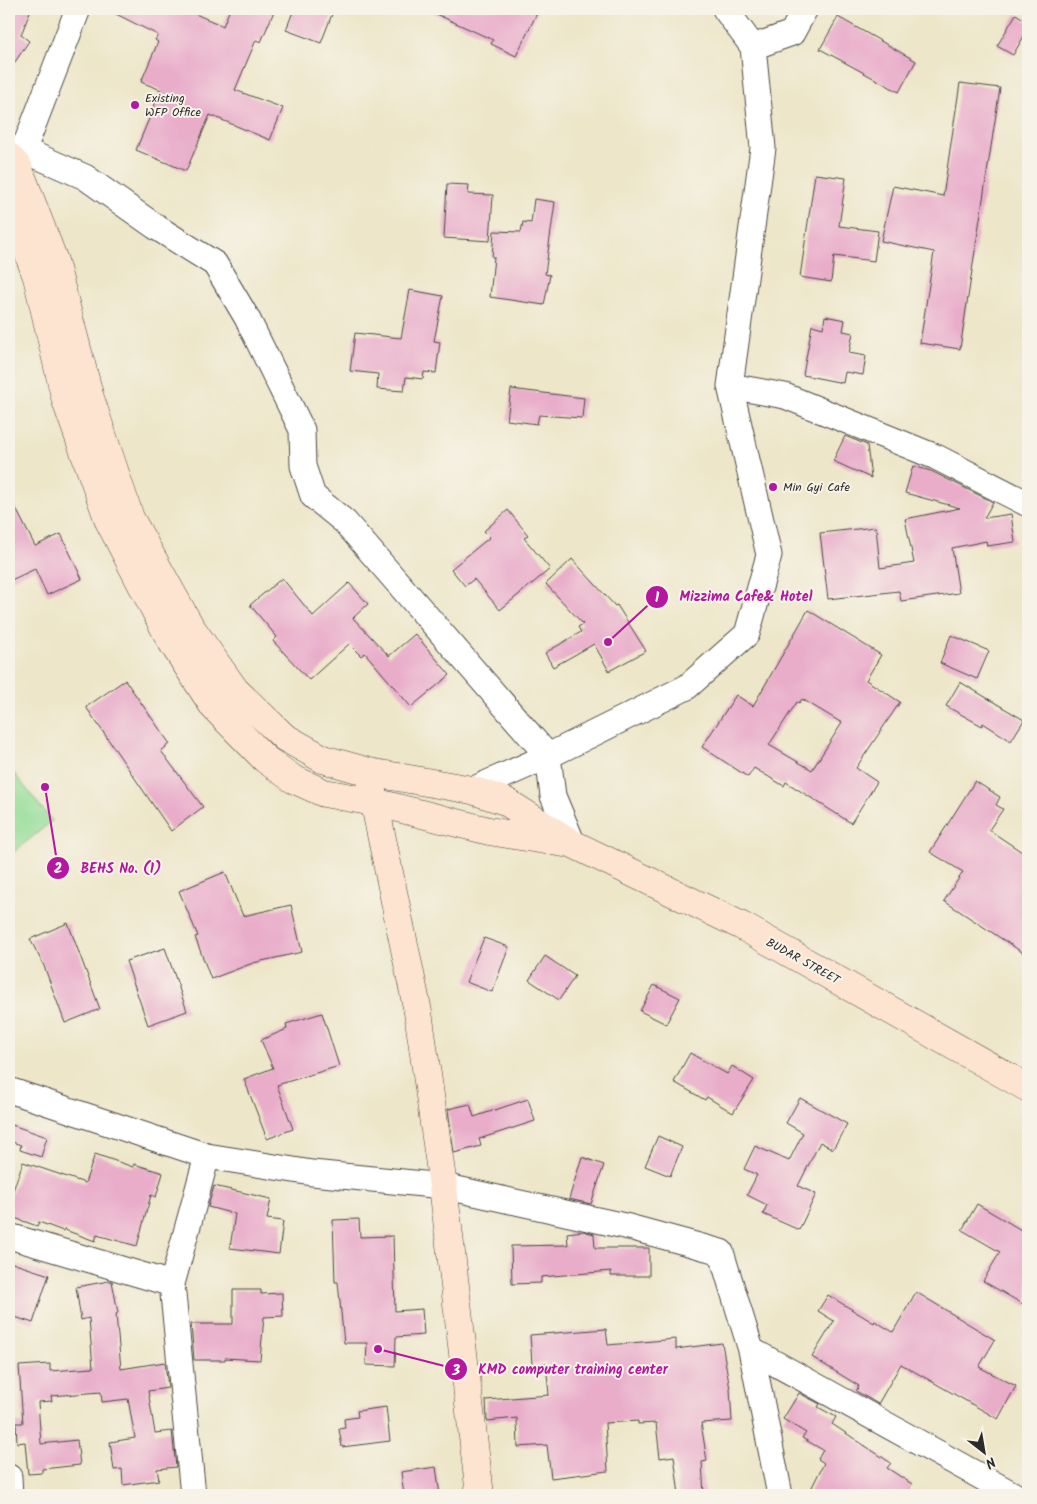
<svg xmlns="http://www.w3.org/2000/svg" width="1037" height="1504" font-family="Kalam,sans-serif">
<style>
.green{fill:#95dd98;stroke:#608462}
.building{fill:#e9adca;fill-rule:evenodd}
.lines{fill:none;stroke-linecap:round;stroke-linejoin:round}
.street-casing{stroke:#484743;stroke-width:27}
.secondary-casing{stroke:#484743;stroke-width:29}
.street{stroke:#fff;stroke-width:25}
.secondary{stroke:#fde4d0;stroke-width:28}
.poi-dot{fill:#b5179e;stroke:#f7f3e8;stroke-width:2}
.labels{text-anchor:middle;stroke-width:4;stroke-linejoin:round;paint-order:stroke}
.poi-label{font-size:12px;fill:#2b2b2b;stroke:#f7f3e8;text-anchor:start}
.street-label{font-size:12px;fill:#2b2b2b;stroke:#f7f3e8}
.leader{fill:none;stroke:#b5179e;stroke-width:2}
.callout-dot{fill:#b5179e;stroke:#f7f3e8;stroke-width:2}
.mark-label{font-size:15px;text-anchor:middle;font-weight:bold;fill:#fff}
.callout-label{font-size:14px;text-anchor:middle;font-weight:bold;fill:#b5179e;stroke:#f7f3e8;stroke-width:4;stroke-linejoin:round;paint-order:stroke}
</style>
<rect width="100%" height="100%" fill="#f7f3e8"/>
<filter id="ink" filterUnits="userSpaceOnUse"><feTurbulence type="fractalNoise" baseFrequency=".02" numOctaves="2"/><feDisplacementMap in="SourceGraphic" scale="10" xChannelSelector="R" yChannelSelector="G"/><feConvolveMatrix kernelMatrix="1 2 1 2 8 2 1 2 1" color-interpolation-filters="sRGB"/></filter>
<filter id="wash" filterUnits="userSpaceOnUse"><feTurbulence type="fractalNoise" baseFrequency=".0096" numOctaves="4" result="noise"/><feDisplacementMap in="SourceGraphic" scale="20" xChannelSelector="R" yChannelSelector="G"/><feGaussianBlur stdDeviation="1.12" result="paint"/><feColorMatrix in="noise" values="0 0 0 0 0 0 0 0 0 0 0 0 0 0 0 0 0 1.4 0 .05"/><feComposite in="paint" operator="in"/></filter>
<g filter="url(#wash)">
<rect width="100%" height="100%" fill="#ede6c9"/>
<path class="green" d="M9,767L52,821L9,856Z"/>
<g id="blocks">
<path class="building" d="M9,9H31L21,35L29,41L9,71Z
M106,9H184L223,26L230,9H275L261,42L256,40L235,90L283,108L270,140L210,115L186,171L136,150L161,90L141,82L158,42L155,40L158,35Z
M294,9H334L321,43L286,30Z
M425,9H539L516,56L491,44L493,40Z
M1016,14L1028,22V29L1013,55L997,46Z
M838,17L916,61L899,92L820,49Z
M960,83L1000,88L960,349L920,343L934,252L881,241L893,186L943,196Z
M815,174L846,178L839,226L878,231L874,261L834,256L831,282L800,277Z
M447,184L469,185L468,194L493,195L490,241L444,238Z
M534,199L555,202L545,274L550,275L544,305L490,297L494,257H492L494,231L521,232L523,222L531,223Z
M410,290L443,296L434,341L440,342L436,373L424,372L423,379L406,377L404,391L377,389L378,374L350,371L355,333L401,338Z
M825,316L845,320L843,331L853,333L849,353L866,356L863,375L845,372L843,383L803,375L812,325L823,328Z
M511,389L584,398L582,418L539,415L537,424L507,420Z
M845,436L867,445L871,478L833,461Z
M913,466L931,471L993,502L984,518L1011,514L1015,542L987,546L986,541L952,548L959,593L901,601L899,591L828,599L820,533L876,527L880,568L914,563L905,519L960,508L905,493Z
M9,495L35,546L61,534L82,579L47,595L35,569L9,581Z
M508,510L528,535L524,538L550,569L500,610L474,579L465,586L451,569L490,537L484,531Z
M572,559L615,606L617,605L646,651L609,671L594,644L553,667L545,653L581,632L578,627L583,624L546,584Z
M282,578L313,616L349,583L368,604L353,618L389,656L415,634L450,675L411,707L365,653L361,656L349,644L309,680L273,641L277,637L250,605Z
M808,610L881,655L866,680L900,702L856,768L877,782L851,823L786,782L784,786L754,768L748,777L702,747L736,695L753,706ZM802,699L842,723L812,770L769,745L797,702L799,703Z
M951,635L989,651L977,679L940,663Z
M125,680L170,744L161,751L203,807L171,831L86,707Z
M960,682L1024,720L1011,741L983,723L982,726L946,706Z
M975,781L1000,797L996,805L1003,809L989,830L1028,856V956L944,901L963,872L930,852Z
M225,872L243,916L291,905L302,952L253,963L211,979L195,937L198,936L179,891Z
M68,923L100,1009L65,1023L44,966L30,939Z
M484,938L509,947L492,992L466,982Z
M165,948L187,1011L148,1025L126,961Z
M545,956L575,976L559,1000L529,980Z
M654,985L680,998L666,1024L640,1011Z
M322,1013L339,1066L277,1085L293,1129L267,1139L244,1079L273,1068L261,1040L287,1029L286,1024Z
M690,1053L727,1074L732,1066L754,1080L733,1113L707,1097L705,1100L674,1082Z
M800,1098L847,1124L833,1149L820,1142L798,1186L816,1194L799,1230L763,1214L767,1205L747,1195L757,1175L744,1169L755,1146L789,1161L803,1133L786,1123Z
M528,1099L535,1121L479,1139L481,1146L454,1153L448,1109L470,1104L474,1117Z
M9,1124L47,1137L41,1157L20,1150L21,1145L9,1141Z
M658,1136L682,1147L670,1176L645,1166Z
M95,1154L133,1167L134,1164L163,1173L156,1197L151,1195L137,1246L97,1235L95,1241L65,1230V1228L63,1231L39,1222L37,1226L9,1216V1202L23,1162L85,1183Z
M582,1157L604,1165L591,1204L569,1199Z
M214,1186L271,1199L267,1219L283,1221L279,1254L230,1248L235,1214L208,1207Z
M977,1204L1028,1234V1307L983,1281L1000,1252L962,1230Z
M359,1219L360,1237L393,1236L395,1311L422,1309L424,1335L396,1337L395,1366L366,1365L367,1343H344L338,1282H335L333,1220Z
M583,1231L594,1234L595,1248H649V1276H611V1271L541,1277V1283L512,1284L511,1246L568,1245L567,1233Z
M9,1262L49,1275L33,1323L9,1315Z
M109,1281H112L118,1313L116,1314L121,1369L165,1362L168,1388L148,1391L155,1433L172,1431L176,1467L157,1469L159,1480L123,1485L122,1469L114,1470L110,1442L135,1438L128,1399L102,1402L101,1392L51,1396L52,1401L38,1402L41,1444L77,1440L80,1465L42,1469V1473L28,1474L25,1442L17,1443L16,1423H23L19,1366L50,1364V1371L93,1368L89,1318L81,1320L76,1287Z
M233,1290H261V1294L282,1293L283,1316L264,1317L260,1360L225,1358V1360H194L191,1324H233Z
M916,1292L995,1340L979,1367L1016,1386L998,1419L901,1364L878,1404L856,1391L859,1386L812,1357L834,1321L818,1311L828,1295L874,1323L875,1321L893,1332Z
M606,1329L608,1345L676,1339V1349L722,1343L730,1389L732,1421L701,1423L707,1461L702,1462L704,1495H679L674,1456L660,1458L656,1423L638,1424V1421L605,1423L608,1471L551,1478L547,1445L518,1447L517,1418L487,1421L486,1400L549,1395L546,1363L532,1364L530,1335Z
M799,1393L820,1404L818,1407L836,1417L832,1424L891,1463L887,1468L912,1484L905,1495H808L824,1463L818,1459L823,1450L802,1438L806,1433L783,1419Z
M386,1407L390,1441L342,1447L339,1429L345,1428L344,1419L358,1417L357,1411Z
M436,1467L440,1495H404L401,1472Z"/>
</g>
</g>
<g filter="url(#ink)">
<use href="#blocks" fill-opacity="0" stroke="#484743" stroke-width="1"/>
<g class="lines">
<g class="street-casing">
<path id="street" d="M753,47L792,33L805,9
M21,149L85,177L156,227L215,264L247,318L302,430L303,466L313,496L345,522L548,756L687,687L747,634L769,555L730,386L763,148L753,47L725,9
M12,162L27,141L78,9
M730,386L785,396L936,457L1028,504
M472,790L548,756L553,796L573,844
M9,1090L207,1156L312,1173L443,1186L629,1227L721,1252L751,1350L780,1495
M9,1236L172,1284L193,1495
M172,1284L207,1156
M751,1350L1014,1495
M9,1477L10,1495"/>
</g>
<g class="secondary-casing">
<path id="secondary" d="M9,157L18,167L54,261L90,398L130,518L190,626L235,690L284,737L323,759L369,772L472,790L505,801L573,844L742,926L1028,1088
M9,201L37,277L66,401L109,521L170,639L214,707L265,759L293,779L324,793L374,802L489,831L564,843
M371,786L418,1012L443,1186L480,1495"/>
</g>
<use href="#street" class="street"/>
<use href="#secondary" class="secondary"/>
</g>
</g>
<g class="poi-dot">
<circle cx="135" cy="105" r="5"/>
<circle cx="773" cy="487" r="5"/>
</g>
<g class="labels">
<g class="poi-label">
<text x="145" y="102">Existing<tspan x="145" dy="14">WFP Office</tspan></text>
<text x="783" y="491">Min Gyi Cafe</text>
</g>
<g class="street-label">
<text transform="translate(803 961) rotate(29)" y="4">BUDAR STREET</text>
</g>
</g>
<path class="leader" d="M608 642L657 597M45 787L58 868M378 1349L456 1369"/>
<g class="callout-dot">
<circle cx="608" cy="642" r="5"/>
<circle cx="45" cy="787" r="5"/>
<circle cx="378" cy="1349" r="5"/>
<circle cx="657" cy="597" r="12"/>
<circle cx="58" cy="868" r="12"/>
<circle cx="456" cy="1369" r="12"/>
</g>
<g class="mark-label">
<text x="657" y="602">1</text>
<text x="58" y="873">2</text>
<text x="456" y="1375">3</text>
</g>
<g class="callout-label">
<text x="746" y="601">Mizzima Cafe&amp; Hotel</text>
<text x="121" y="873">BEHS No. (1)</text>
<text x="573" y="1374">KMD computer training center</text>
</g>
<rect width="1037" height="1504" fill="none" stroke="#f7f3e8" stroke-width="30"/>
<g transform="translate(984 1452) rotate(149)" stroke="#f7f3e8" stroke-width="4" paint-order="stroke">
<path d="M0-4L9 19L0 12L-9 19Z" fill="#2b2b2b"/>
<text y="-8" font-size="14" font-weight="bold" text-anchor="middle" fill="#2b2b2b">N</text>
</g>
</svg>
